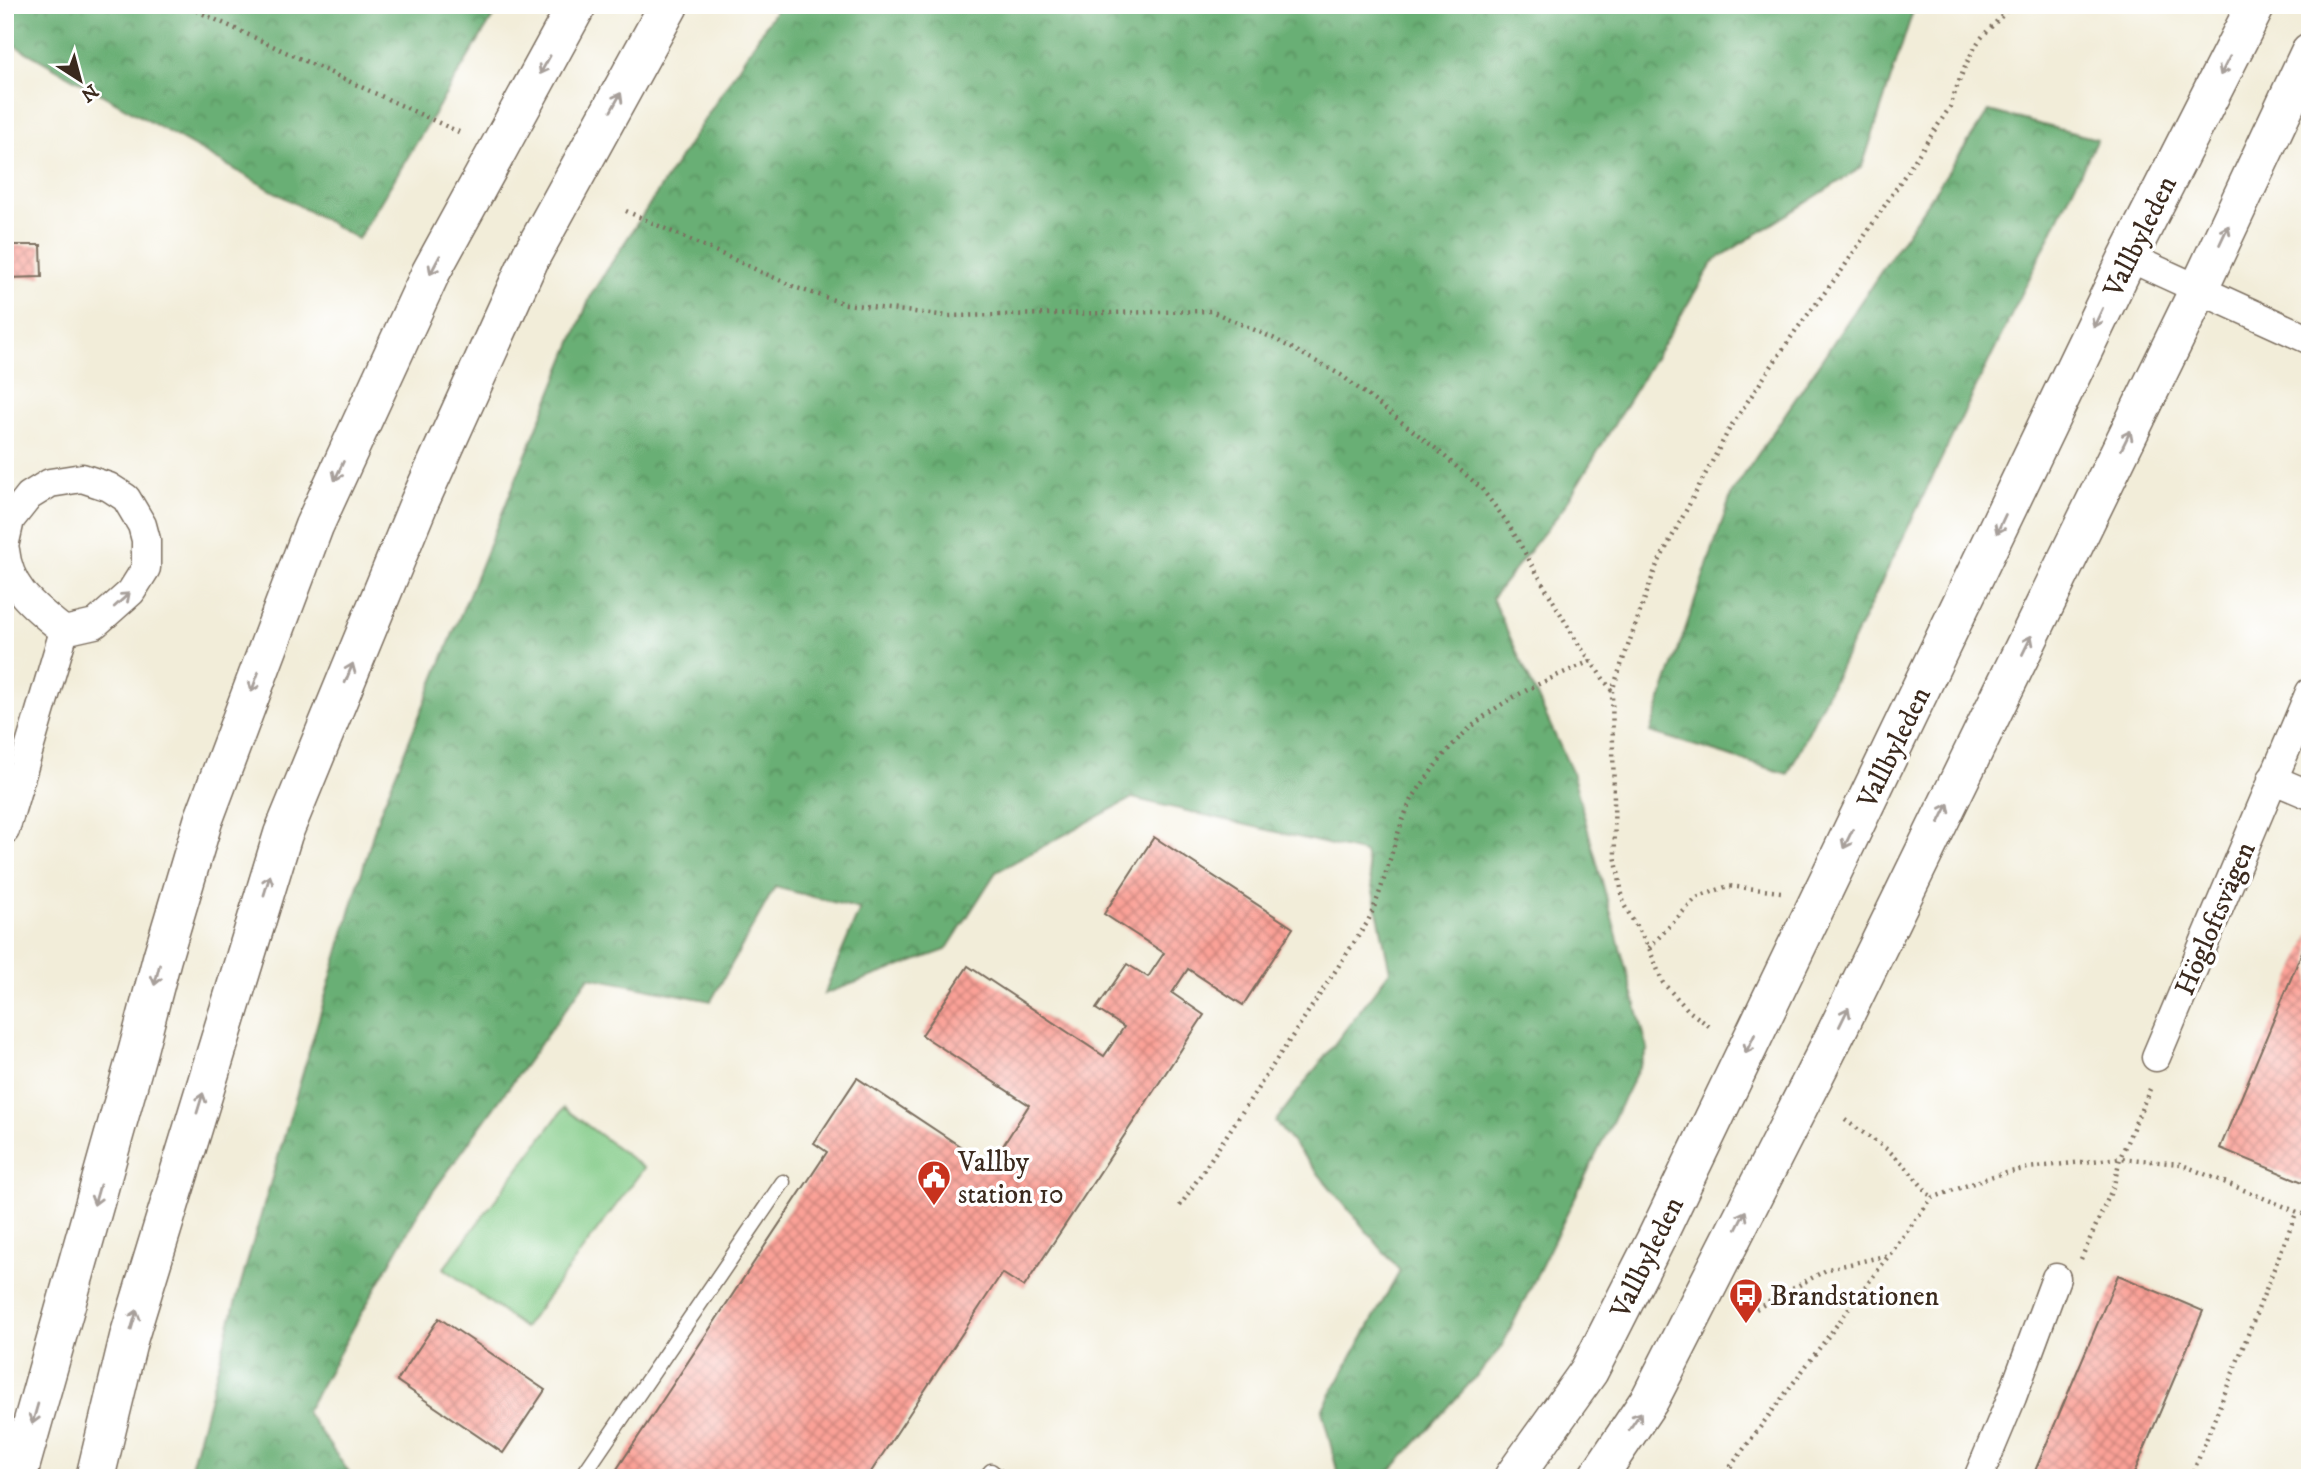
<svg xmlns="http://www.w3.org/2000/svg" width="2315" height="1483" font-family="'IM FELL DW Pica',serif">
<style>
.forest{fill:url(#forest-crowns);stroke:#526c49;stroke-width:2}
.park{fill:#82cb87;stroke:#5e7a52;stroke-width:2}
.building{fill:url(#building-cross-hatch)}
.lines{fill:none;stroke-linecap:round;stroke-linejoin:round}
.service-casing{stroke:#7b6e5f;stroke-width:17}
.minor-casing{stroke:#7b6e5f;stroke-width:31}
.secondary-casing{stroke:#7b6e5f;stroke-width:41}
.motorway-casing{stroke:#7b6e5f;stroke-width:41}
.path{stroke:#7b6e5f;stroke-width:4.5;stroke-dasharray:2 5;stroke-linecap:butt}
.service{stroke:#fff;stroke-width:14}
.minor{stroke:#fff;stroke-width:28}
.secondary{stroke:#fff;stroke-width:38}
.motorway{stroke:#fff;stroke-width:38}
.oneway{stroke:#a79f9a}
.labels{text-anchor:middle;stroke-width:7;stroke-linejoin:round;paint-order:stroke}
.street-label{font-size:28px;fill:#3b2a1e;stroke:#fff}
.poi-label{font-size:28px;fill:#3b2a1e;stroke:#fff;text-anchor:start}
</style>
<defs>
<pattern id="forest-crowns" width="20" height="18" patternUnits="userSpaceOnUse" patternTransform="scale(1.75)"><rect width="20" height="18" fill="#69af74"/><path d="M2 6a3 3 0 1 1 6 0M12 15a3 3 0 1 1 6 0" fill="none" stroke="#588f5f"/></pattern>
<pattern id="building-cross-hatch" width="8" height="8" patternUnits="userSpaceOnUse" patternTransform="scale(1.75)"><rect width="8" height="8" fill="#fba197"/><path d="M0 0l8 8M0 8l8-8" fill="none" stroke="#cc837b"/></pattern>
</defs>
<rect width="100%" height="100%" fill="#fff"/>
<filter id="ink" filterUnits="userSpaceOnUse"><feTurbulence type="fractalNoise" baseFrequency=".0143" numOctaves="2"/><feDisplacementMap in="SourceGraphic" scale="14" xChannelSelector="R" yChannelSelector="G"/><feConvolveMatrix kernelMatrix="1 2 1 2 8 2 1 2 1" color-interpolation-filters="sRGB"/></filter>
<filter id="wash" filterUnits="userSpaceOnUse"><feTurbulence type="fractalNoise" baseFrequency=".00686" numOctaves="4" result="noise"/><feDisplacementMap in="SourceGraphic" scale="28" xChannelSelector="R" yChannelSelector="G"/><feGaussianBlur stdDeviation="1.57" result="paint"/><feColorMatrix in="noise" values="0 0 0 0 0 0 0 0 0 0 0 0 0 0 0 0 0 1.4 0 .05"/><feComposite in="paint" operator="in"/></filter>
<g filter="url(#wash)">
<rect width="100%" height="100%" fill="#f2edd9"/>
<path class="forest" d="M5,5H500L358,239L5,40Z
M779,5H1915L1862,167L1714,261L1562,510L1492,598L1572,772L1648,1049L1500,1350L1384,1478H1339L1322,1410L1400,1271L1275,1122L1390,971L1365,853L1132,798L996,872L946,950L824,994L860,909L775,887L711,1001L589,977L421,1208L306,1412L353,1478H188L234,1307L378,817L592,293Z
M1989,111L2097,139L1788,774L1650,732L1732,493Z"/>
<path class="park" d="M564,1108L644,1168L524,1328L444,1268Z"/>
<g id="blocks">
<path class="building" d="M5,245H41L42,277L5,278Z
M1154,837L1293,928L1243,1005L1188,969L1172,993L1204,1015L1024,1287L1002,1273L867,1478H611L827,1152L814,1143L857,1078L990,1166L1029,1105L922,1035L968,966L1104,1056L1124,1027L1096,1009L1127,964L1148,977L1164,953L1104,914Z
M2310,933V1171L2305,1183L2220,1148Z
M2118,1275L2203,1311L2132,1478H2032Z
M439,1318L545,1390L503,1453L397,1381Z"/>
</g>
</g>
<g filter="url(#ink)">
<use href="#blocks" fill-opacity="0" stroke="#7b6e5f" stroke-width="2"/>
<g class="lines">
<g class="service-casing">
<path id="service" d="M581,1478L783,1182
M985,1478L991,1471L1000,1478"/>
</g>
<g class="minor-casing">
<path id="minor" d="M2128,257L2310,340
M5,542L10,520L29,496L50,483L82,478L109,487L126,498L142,525L146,540V568L131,592L95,624L64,631
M5,550C9,590 35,607 64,631
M2272,779L2310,795
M5,830L64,631
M2156,1057L2310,692
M1978,1478L2012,1397L2056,1278"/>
</g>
<g class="secondary-casing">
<path id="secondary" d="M1513,1478L1589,1371L1656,1239L2128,257L2256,5
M1597,1478L1650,1399L1836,1033L2199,289L2310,52"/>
</g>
<g class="motorway-casing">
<path id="motorway" d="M17,1478L138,1050L162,958L203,821L314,526L431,272L577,5
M95,1478L129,1337L283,834L419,503L531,256L669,5"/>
</g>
<path class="path" d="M184,5L463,134
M626,211L797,288L846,304L948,316L1211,311L1273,338L1341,375L1435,448L1481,488L1507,522L1577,642L1612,691
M1649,948L1696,898L1728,886L1781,892
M1709,1026L1689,1011L1663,983L1649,948L1624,905L1615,855L1612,691L1656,567L1731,426L1796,330L1842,270L1950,107C1957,86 1965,63 1977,44C1985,31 2001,19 2011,5
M1845,1120L1888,1150L1904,1165L1932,1198
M1180,1206L1367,923C1386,885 1392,841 1410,803C1415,793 1422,785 1428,776C1472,712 1522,690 1591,661
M2081,1259L2114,1185L2120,1158L2150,1089
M1756,1309L1828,1269L1889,1255
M1722,1478L1932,1198L1993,1176L2028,1168L2120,1158L2180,1164L2310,1217
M2191,1478L2297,1211"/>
<use href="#service" class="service"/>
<use href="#minor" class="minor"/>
<use href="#secondary" class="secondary"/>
<use href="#motorway" class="motorway"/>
</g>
<defs><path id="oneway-shaft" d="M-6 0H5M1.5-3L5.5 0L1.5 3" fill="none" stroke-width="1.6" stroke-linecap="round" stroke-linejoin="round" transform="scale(1.75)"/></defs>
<g class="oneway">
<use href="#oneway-shaft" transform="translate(545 65) rotate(119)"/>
<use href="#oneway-shaft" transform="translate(2225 66) rotate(117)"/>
<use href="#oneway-shaft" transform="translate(616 102) rotate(-61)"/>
<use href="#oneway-shaft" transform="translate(2224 235) rotate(-65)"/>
<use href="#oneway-shaft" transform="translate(435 265) rotate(118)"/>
<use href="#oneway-shaft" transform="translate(2098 318) rotate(115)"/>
<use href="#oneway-shaft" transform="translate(2126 440) rotate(-64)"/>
<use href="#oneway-shaft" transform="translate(339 471) rotate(115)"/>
<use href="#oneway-shaft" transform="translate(2001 524) rotate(115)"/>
<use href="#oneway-shaft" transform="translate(122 600) rotate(-42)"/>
<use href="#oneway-shaft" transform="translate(2027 645) rotate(-64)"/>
<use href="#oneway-shaft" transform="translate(349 673) rotate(-68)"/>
<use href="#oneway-shaft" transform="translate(255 682) rotate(110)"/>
<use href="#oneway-shaft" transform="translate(1944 813) rotate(-64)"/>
<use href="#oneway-shaft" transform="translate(1848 839) rotate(116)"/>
<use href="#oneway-shaft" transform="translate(267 885) rotate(-73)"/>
<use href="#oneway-shaft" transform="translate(157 975) rotate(104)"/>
<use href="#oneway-shaft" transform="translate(1844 1017) rotate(-64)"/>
<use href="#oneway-shaft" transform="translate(1750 1044) rotate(116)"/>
<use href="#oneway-shaft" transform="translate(200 1103) rotate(-73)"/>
<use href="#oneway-shaft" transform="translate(97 1195) rotate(106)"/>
<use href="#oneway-shaft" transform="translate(1741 1220) rotate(-63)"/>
<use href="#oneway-shaft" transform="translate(134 1320) rotate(-73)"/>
<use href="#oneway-shaft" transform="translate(35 1414) rotate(106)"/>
<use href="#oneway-shaft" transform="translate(1635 1421) rotate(-56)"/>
</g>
</g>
<defs>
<g id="civic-pin" transform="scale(1.75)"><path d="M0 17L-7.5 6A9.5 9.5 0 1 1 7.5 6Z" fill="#c8321e" stroke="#fff"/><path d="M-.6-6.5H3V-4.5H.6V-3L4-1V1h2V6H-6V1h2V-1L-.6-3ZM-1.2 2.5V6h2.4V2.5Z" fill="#fff"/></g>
<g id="bus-pin" transform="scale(1.75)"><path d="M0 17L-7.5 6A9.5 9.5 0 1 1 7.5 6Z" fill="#c8321e" stroke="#fff"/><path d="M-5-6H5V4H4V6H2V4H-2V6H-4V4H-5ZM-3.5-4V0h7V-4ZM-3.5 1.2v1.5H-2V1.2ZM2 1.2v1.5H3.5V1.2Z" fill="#fff"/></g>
</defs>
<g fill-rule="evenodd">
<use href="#civic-pin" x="934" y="1177"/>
<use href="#bus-pin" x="1746" y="1295"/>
</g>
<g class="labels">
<g class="street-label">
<text transform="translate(2139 236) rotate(-64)" y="10">Vallbyleden</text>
<text transform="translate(1893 747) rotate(-64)" y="10">Vallbyleden</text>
<text transform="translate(2214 918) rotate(-67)" y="10">Högloftsvägen</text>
<text transform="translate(1646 1257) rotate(-64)" y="10">Vallbyleden</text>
</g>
<g class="poi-label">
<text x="958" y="1171">Vallby<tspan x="958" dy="32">station 10</tspan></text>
<text x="1770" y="1305">Brandstationen</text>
</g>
</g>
<rect width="2315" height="1483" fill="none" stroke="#fff" stroke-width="28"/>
<g transform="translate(80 80) rotate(144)" stroke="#ffffff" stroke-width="5" paint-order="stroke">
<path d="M0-5L12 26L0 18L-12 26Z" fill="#3b2a1e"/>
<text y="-10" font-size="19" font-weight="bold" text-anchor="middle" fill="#3b2a1e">N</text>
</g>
</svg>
